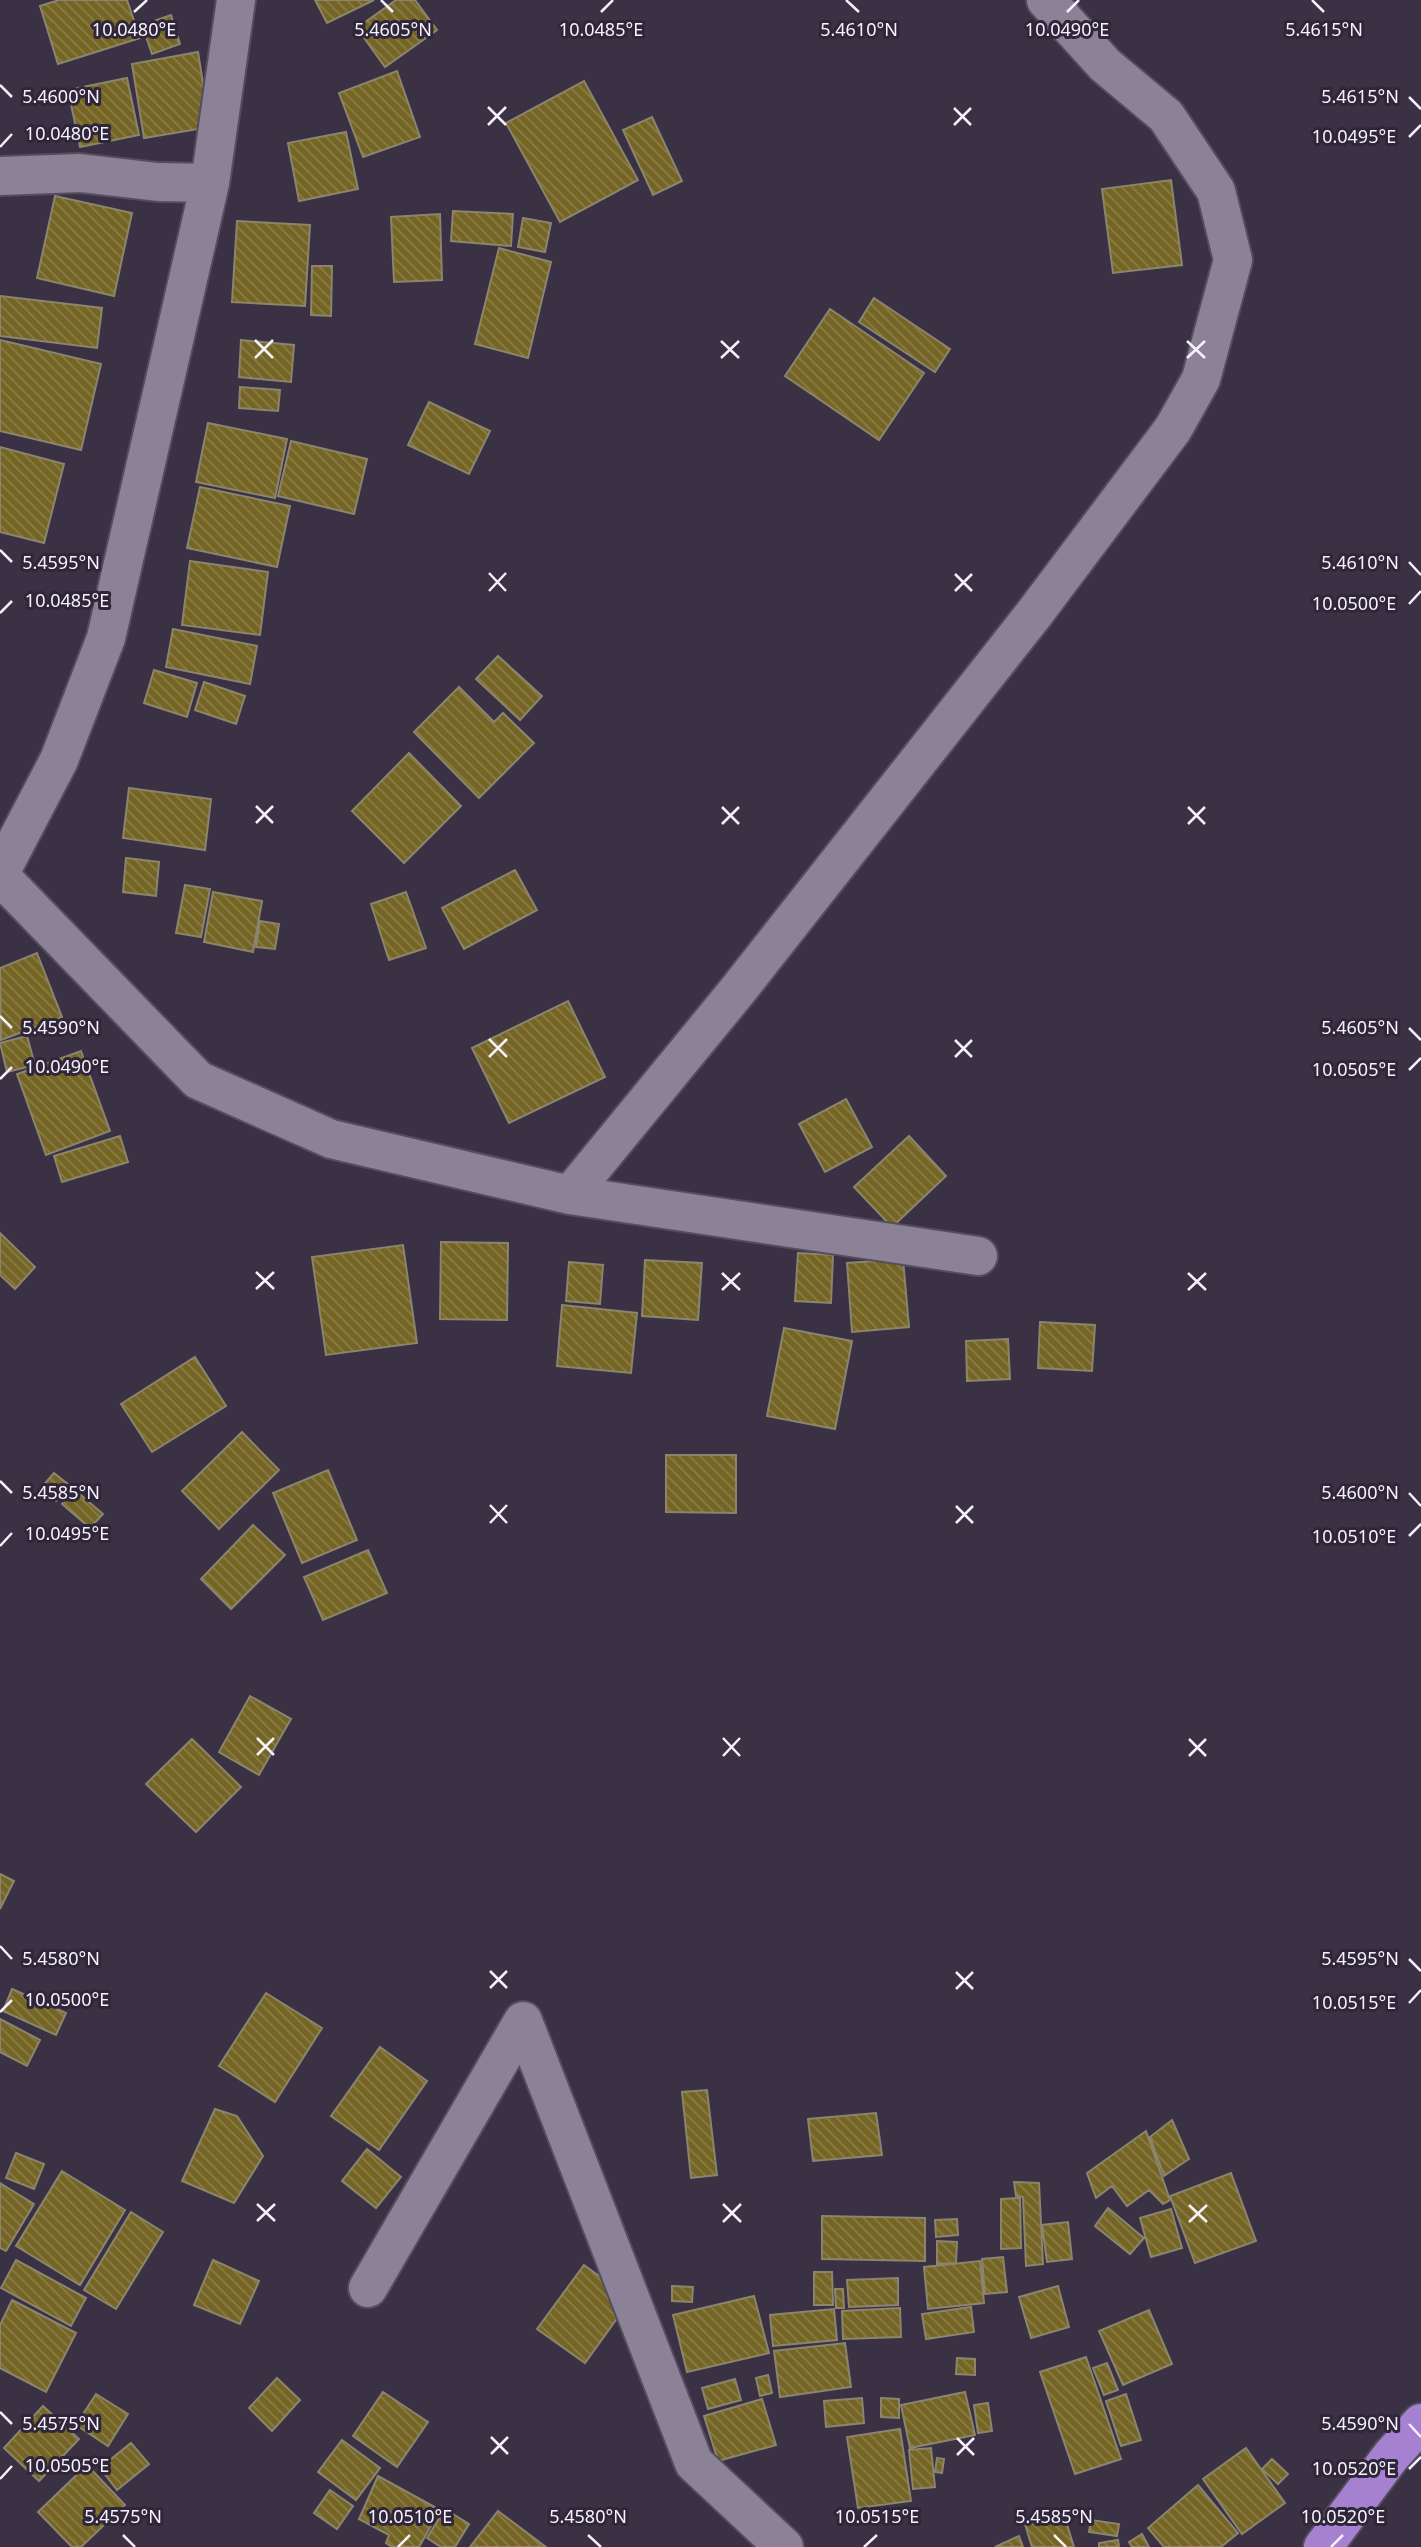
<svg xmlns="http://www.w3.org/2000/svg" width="1421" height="2547" font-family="'Noto Sans',sans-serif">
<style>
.building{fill:url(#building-back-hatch);stroke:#8b856e;stroke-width:2}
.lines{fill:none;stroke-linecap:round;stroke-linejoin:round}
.minor-casing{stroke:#544d5d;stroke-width:42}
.major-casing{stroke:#544d5d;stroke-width:42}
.minor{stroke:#8b8298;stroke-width:38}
.major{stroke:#a781d1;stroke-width:38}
.ticks{fill:none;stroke:#f6f1fd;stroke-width:2.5}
.ticks-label{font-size:18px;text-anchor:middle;fill:#f6f1fd;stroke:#2f2739;stroke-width:6;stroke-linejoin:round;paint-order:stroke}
</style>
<defs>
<pattern id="building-back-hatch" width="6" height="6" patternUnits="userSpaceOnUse" patternTransform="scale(1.75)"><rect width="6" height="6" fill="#756525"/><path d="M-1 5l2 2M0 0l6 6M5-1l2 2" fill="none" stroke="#897c46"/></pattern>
</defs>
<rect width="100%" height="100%" fill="#3a3144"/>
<path class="building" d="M59,0H127L140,38L58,64L40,6Z
M315,0H374L327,23Z
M396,0H415L437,30L385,67L357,28Z
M171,15L180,44L152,54L142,25Z
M198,52L210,127L144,138L132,64Z
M397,71L420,137L363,157L339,93Z
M127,78L139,135L80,147L68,90Z
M584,81L638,180L560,222L506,123Z
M652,117L682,181L653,195L623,130Z
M346,132L358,189L299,201L288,143Z
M1171,180L1182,265L1113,273L1102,189Z
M55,196L132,213L114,296L37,278Z
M453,211L513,214L511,246L451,241Z
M440,214L442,280L394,282L391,217Z
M523,218L551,223L545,252L518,247Z
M237,221L310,225L305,306L232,302Z
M499,248L551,262L528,358L475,344Z
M312,266H332L331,316L311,315Z
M0,296L102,308L97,348L0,336Z
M874,298L950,349L935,372L859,322Z
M830,309L924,373L879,440L785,376Z
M0,340L101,364L81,450L0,431Z
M241,340L294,345L291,382L239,377Z
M240,387L280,390L278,411L239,408Z
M429,402L490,431L469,474L408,445Z
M208,423L287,439L275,498L196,482Z
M291,441L367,459L354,514L278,496Z
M0,447L64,464L44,543L0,532Z
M200,487L290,506L277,567L187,548Z
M190,561L268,572L260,635L182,625Z
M173,629L257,646L250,684L166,667Z
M498,656L542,696L520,720L476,679Z
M154,670L197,683L187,717L144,703Z
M204,682L245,696L236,724L195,710Z
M459,687L494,722L503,713L534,743L479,798L414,732Z
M409,753L461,806L404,863L352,811Z
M129,788L211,799L205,850L123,838Z
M126,858L159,862L156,896L123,892Z
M515,870L537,910L464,949L442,908Z
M185,885L210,889L201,937L176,933Z
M213,892L262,901L253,952L204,942Z
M406,892L426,948L389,960L371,904Z
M260,921L279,924L275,949L256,947Z
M37,953L62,1017L1,1040L0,968Z
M568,1001L605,1077L509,1123L472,1048Z
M27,1036L35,1065L7,1072L0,1043Z
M81,1051L110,1131L46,1155L17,1074Z
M846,1099L872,1147L825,1172L799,1124Z
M120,1136L128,1162L62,1182L54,1156Z
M909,1136L946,1176L892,1227L854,1187Z
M0,1233L35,1267L15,1289L0,1275Z
M441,1242L508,1243L507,1320L440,1319Z
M403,1245L417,1343L326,1355L312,1257Z
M798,1253L833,1255L831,1303L795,1301Z
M903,1259L909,1327L852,1332L847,1263Z
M645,1260L702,1263L698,1320L642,1316Z
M569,1262L603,1265L600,1304L566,1301Z
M562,1305L637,1313L631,1373L557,1366Z
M1040,1322L1095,1325L1092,1371L1038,1368Z
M784,1328L852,1341L835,1429L767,1416Z
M1008,1339L1010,1379L967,1381L966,1341Z
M195,1357L226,1406L152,1452L121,1404Z
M242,1432L279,1470L219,1529L182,1491Z
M666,1455H736V1513L666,1512Z
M328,1470L357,1540L302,1563L273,1493Z
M54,1473L69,1485L56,1501L40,1489Z
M75,1490L103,1514L90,1528L62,1504Z
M253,1525L285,1555L231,1609L201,1579Z
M368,1550L387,1593L323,1620L304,1577Z
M250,1696L291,1719L259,1775L219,1752Z
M192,1739L241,1787L196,1832L146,1784Z
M0,1874L14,1881L0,1909Z
M12,1989L66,2013L56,2035L3,2011Z
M266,1993L322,2028L275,2102L219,2066Z
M0,2019L40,2040L27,2066L0,2052Z
M380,2047L427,2081L379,2150L331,2116Z
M707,2090L717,2175L691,2178L682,2092Z
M215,2109L237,2116L263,2156L234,2203L182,2181Z
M876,2113L882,2155L813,2161L808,2119Z
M1172,2120L1189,2159L1164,2176L1150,2137Z
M1146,2131L1170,2200L1163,2204L1149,2190L1127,2206L1112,2186L1096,2198L1087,2173Z
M367,2149L401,2177L376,2208L342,2181Z
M16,2153L44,2164L34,2189L6,2178Z
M62,2171L125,2210L80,2285L16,2246Z
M1231,2173L1256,2241L1195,2263L1170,2196Z
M1014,2182L1039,2183L1043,2264L1026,2266L1023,2197L1016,2196Z
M0,2183L34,2204L6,2251L0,2248Z
M1020,2198L1021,2248L1001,2249V2199Z
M1108,2208L1144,2238L1130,2254L1095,2226Z
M1171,2209L1182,2248L1151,2257L1140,2218Z
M131,2212L163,2232L116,2309L84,2290Z
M822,2216L925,2218V2261L822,2259Z
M957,2219L958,2235L936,2237L935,2220Z
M1068,2222L1072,2259L1047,2262L1042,2225Z
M937,2241L957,2242L956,2263L937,2264Z
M1003,2257L1007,2292L985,2294L982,2259Z
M16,2260L86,2298L71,2326L1,2288Z
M213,2260L259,2281L240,2324L194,2305Z
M980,2261L984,2303L928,2309L924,2267Z
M584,2265L631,2299L585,2363L537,2329Z
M814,2272H832L833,2305H814Z
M898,2278V2305L849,2307L847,2280Z
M672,2286L693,2287L692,2302L672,2301Z
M1058,2286L1069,2327L1031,2338L1019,2297Z
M835,2289H843L844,2308H836Z
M754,2296L769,2353L687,2372L673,2315Z
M12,2300L76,2333L46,2392L0,2368V2325Z
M971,2307L974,2332L926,2339L922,2314Z
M900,2308L901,2337L843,2339L842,2311Z
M834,2309L837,2340L773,2346L770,2315Z
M1149,2310L1172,2364L1123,2385L1099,2331Z
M845,2343L851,2387L780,2397L774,2351Z
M1086,2357L1121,2459L1075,2474L1040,2372Z
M957,2358L975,2359V2375L956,2374Z
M1107,2363L1118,2390L1104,2395L1093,2368Z
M768,2375L772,2393L760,2396L756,2378Z
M277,2378L300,2400L272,2431L249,2408Z
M735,2379L741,2400L708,2409L702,2388Z
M383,2392L428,2422L397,2467L353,2436Z
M965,2392L975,2435L910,2448L901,2405Z
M96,2394L128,2414L108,2446L76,2425Z
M1126,2394L1141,2440L1121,2446L1106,2401Z
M862,2398L864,2423L826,2427L824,2401Z
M881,2398L899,2399V2418L881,2417Z
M762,2399L776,2445L718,2461L704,2416Z
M988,2403L992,2431L978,2433L974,2405Z
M43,2406L79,2439L39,2481L4,2448Z
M900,2429L911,2501L858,2508L847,2437Z
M342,2440L380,2468L356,2500L318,2472Z
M131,2443L149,2464L117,2490L100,2468Z
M931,2448L935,2487L913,2489L909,2450Z
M1246,2448L1285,2503L1242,2534L1203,2479Z
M937,2458L944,2459L942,2473L935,2472Z
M1272,2459L1288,2474L1278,2484L1262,2469Z
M87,2465L125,2505L81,2547H72L38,2512Z
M378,2476L440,2510L419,2547H392L386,2543L389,2535L359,2519Z
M1198,2485L1238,2533L1221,2547H1164L1148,2528Z
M330,2490L353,2506L337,2529L314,2513Z
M445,2509L469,2524L455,2547H441L427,2538Z
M498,2511L546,2547H470Z
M1063,2512L1074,2547H1032L1025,2524Z
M1091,2520L1119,2524L1117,2536L1089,2532Z
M1142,2534L1149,2547H1132L1129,2542Z
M1019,2536L1023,2547H995Z
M1118,2540L1119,2547H1099V2543Z"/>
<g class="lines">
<g class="minor-casing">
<path id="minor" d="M0,176L80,173L158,182L210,183
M0,873L59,760L106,638L210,183L236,0
M0,876L198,1080L331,1139L570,1195L978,1256
M570,1195L738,990L1034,614L1173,429L1201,379L1233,260L1216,191L1166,116L1105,65L1046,0
M368,2288L523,2021L694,2463L784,2547"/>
</g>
<g class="major-casing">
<path id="major" d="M1323,2547L1391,2456L1421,2423"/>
</g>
<use href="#minor" class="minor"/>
<use href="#major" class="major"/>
</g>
<path class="ticks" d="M381,0L393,12M846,0L859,12M1312,0L1324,12M134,12L147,0M601,12L613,0M1067,12L1079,0M0,85L12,97M1409,97L1421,109M488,107L506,125M954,108L971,125M488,125L506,107M954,125L971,108M1409,137L1421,125M0,147L12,134M255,340L273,358M721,341L739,358M1187,341L1205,358M255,358L273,340M721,358L739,341M1187,358L1205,341M0,550L12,562M1409,562L1421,575M489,573L506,591M955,574L972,591M489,591L506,573M955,591L972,574M1409,604L1421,591M0,613L12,601M256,806L273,823M722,807L739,824M1188,807L1205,824M256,823L273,806M722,824L739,807M1188,824L1205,807M0,1016L12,1028M1409,1028L1421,1040M489,1039L507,1057M955,1040L972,1057M489,1057L507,1039M955,1057L972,1040M1409,1070L1421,1058M0,1079L12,1067M256,1272L274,1289M722,1273L740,1290M1188,1273L1206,1290M256,1289L274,1272M722,1290L740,1273M1188,1290L1206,1273M0,1481L12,1493M1409,1493L1421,1506M490,1505L507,1523M956,1506L973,1523M490,1523L507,1505M956,1523L973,1506M1409,1536L1421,1524M0,1546L12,1533M257,1738L274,1755M723,1738L740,1756M1189,1739L1206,1756M257,1755L274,1738M723,1756L740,1738M1189,1756L1206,1739M0,1946L12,1959M1409,1959L1421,1971M490,1971L507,1988M956,1972L973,1989M490,1988L507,1971M956,1989L973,1972M1409,2003L1421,1990M0,2012L12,2000M257,2204L275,2221M723,2204L741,2222M1189,2205L1207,2222M257,2221L275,2204M723,2222L741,2204M1189,2222L1207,2205M0,2412L12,2424M1409,2424L1421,2437M491,2437L508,2454M957,2438L974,2455M491,2454L508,2437M957,2455L974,2438M1409,2469L1421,2457M0,2479L12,2466M123,2535L135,2547M588,2535L601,2547M1054,2535L1066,2547M398,2547L410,2535M864,2547L877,2535M1331,2547L1343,2535"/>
<g class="ticks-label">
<text x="134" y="36">10.0480°E</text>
<text x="393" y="36">5.4605°N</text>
<text x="601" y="36">10.0485°E</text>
<text x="859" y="36">5.4610°N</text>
<text x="1067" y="36">10.0490°E</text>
<text x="1324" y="36">5.4615°N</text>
<text x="1360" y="103">5.4615°N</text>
<text x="61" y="103">5.4600°N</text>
<text x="67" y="140">10.0480°E</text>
<text x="1354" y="143">10.0495°E</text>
<text x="1360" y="569">5.4610°N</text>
<text x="61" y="569">5.4595°N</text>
<text x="67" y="607">10.0485°E</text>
<text x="1354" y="610">10.0500°E</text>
<text x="1360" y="1034">5.4605°N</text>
<text x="61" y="1034">5.4590°N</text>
<text x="67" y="1073">10.0490°E</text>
<text x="1354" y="1076">10.0505°E</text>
<text x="1360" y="1499">5.4600°N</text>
<text x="61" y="1499">5.4585°N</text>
<text x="67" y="1540">10.0495°E</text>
<text x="1354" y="1543">10.0510°E</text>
<text x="1360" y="1965">5.4595°N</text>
<text x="61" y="1965">5.4580°N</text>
<text x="67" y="2006">10.0500°E</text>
<text x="1354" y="2009">10.0515°E</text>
<text x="1360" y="2430">5.4590°N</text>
<text x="61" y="2430">5.4575°N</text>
<text x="67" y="2472">10.0505°E</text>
<text x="1354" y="2475">10.0520°E</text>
<text x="123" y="2523">5.4575°N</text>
<text x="410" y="2523">10.0510°E</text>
<text x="588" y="2523">5.4580°N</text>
<text x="877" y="2523">10.0515°E</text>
<text x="1054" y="2523">5.4585°N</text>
<text x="1343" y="2523">10.0520°E</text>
</g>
</svg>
